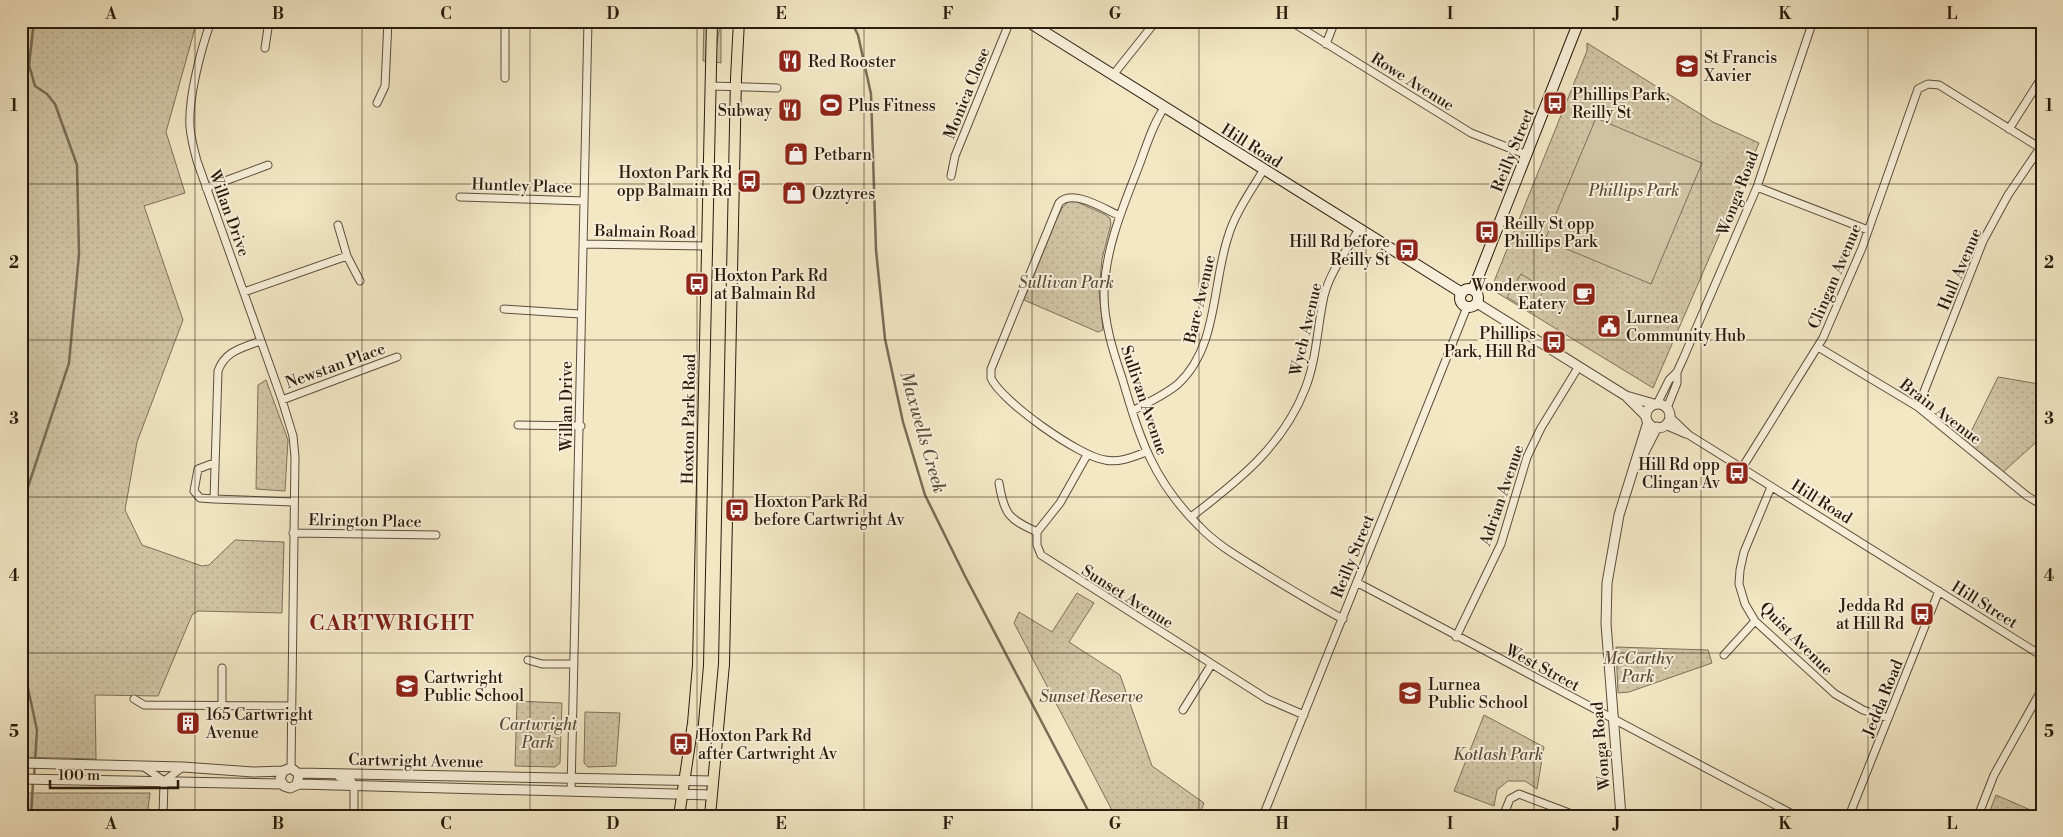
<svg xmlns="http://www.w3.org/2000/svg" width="2063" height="837" font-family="'Libre Bodoni',serif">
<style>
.grass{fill:url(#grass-tufts);stroke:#7e7059}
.park{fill:url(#park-dots);stroke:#7e7059}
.pitch{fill:#d1c4a5;stroke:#7e7059}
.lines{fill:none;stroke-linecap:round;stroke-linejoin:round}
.stream{stroke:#7a6c56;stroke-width:2.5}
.minor-casing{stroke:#5c4e3b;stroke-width:9}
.tertiary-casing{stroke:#5c4e3b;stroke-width:11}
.secondary-casing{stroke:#2a1b0d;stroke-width:12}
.primary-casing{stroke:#2a1b0d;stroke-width:12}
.minor{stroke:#f7efd9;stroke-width:7}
.tertiary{stroke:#f7efd9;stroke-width:9}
.secondary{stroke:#f7efd9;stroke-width:10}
.primary{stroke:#f3e7c4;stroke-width:10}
.grid{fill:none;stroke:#2a1b0d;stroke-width:1;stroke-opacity:0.55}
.labels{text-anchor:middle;stroke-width:4;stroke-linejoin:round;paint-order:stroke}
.poi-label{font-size:16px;fill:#2a1b0d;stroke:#f7efd9;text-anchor:start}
.street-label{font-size:16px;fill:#2a1b0d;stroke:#f7efd9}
.park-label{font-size:16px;font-style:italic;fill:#5c4e3b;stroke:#f7efd9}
.water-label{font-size:18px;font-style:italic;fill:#5f513d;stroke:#f7efd9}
.district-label{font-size:21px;font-weight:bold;letter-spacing:1px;fill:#7a1f14;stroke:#f7efd9}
.neatline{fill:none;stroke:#2a1b0d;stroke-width:2}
.grid-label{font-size:16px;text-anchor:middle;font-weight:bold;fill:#2a1b0d}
</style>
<defs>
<pattern id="grass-tufts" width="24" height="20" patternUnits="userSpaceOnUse" patternTransform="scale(1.25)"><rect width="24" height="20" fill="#d1c4a5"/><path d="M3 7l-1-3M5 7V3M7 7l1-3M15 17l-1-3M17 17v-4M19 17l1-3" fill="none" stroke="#b4a88d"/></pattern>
<pattern id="park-dots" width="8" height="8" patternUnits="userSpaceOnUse" patternTransform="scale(1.25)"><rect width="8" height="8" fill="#d1c4a5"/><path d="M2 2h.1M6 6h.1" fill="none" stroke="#b4a88d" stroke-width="1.8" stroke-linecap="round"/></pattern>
</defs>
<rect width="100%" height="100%" fill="#f3e7c4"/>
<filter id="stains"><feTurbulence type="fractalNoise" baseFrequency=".004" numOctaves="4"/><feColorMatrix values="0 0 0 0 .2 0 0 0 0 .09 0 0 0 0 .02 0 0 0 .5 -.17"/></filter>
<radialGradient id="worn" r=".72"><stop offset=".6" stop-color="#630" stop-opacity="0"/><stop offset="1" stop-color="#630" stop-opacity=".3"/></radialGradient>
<path class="grass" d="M704,21H707L706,61H703Z
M721,21V63L716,62V47Z"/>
<path class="park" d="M21,21H197L166,132L185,193L144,206L183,320L137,442L125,510L142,545L202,566L209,565L235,540L284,542L282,613L198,611L192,615L158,696L95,695L96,759L21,757Z
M1587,43L1713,122L1759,143L1653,388L1491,289L1587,51Z
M1069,201H1075L1106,215L1110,218L1111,224L1102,259L1099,291L1103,330L1098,332L1024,300L1057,218L1062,208Z
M1998,377L2039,384L2042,390V437L2002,473L1966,442Z
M266,380L288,440L285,491L256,489L258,385Z
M1077,593L1094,603L1069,642L1120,675L1152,766L1204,803L1199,816H1115L1014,623L1019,612L1052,632Z
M1616,647L1708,650L1712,663L1629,692L1618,693Z
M517,701L562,703L560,763L555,767L515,766Z
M585,712L620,713L616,766L588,767L584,763Z
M1484,715L1544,747L1537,789L1525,781H1508L1497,790L1494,806L1454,791Z
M21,793H150L147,816H21Z
M1996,795L2042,815V816H1988Z"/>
<path class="pitch" d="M1596,118L1702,163L1651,284L1545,240Z
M1521,274L1545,289L1531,312L1507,297Z"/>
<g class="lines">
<path class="stream" d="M851,21L858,35L871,94L876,250L885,339L903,422L925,495L965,576L1091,816
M21,508L69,363L79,254L77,165L55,104L47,94L35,86L29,65L34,21
M21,656L37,730L34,777
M31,816L33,782"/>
<g class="minor-casing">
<path id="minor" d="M211,21C201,49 188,98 190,127C191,139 194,150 197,161L282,400L293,436L295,457L291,768
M1290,21L1471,133L1527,155
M1326,44L1335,21
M265,48L269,21
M1113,75L1156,21
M505,78V21
M711,86L777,88
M377,103L385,86L388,21
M1164,108C1153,124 1147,144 1140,163C1124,205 1105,247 1104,294C1104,323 1113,351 1122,378C1140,439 1153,481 1200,527C1218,546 1242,559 1264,573C1290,589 1316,605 1343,619
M2009,129L2042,77
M951,176L955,156L1010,21
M1757,187L1868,230
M206,188L268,165
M460,197L584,201
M1120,216C1104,209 1072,188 1059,203L991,369V378C1001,401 1080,457 1105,460C1119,463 1133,457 1146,452
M338,225L347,256L360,281
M583,244L706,246
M244,292L347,256
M504,309L580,314
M260,341C242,348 225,351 218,371L214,499L293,502
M1818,347L1918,407L2027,496L2042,505
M282,400L397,357
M1657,404L1669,380L1677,372L1683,359L1757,187L1813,21
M1918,407L1983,241L2008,195L2040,148
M1667,408L1677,383V372
M1132,411C1147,403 1165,395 1178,384C1218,347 1212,285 1228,237C1235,213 1251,191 1264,169
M1669,416L1689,435L2042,656
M518,425L581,426
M1665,425L1686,434
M1087,455L1060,503L1037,532V545L1041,555L1267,699L1304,715
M1742,468L1823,338L1862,248L1918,89L1928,84L1939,85L2042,149
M999,483C1004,515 1009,519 1037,532
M1771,487L1744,552L1740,570L1739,584L1745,604L1755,621L1835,694L1863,710L1888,718
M214,499L200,498L194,491L198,469L214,463
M1191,517C1238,481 1283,446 1305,389C1317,359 1317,327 1324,296C1330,272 1347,250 1359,229
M293,533L436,535
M1358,583L1796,816
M1456,637L1501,544L1527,457L1541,428L1579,366
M1724,655L1755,621
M528,660L542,664H574
M222,668V705
M134,699L144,705L292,706
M1183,710L1211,665
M144,767L164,781
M339,777L350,779L354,785V816
M164,781L183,767
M571,791L588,21
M163,816L164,781
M1263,816L1467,307
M1503,816L1510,799L1519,794L1577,816L1621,813
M1849,816L1939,591
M1978,816L1994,775L2042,689"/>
</g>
<g class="tertiary-casing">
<path id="tertiary" d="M1477,303L1626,396L1646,416
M1626,396L1654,404
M1646 416a12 12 0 1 1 24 0a12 12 0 1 1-24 0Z
M1638,464L1657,427
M21,763L183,767L253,772L283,771L291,768L299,774L297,785L290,788L284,786L280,779L283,771
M298,773L712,781
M21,779L283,784
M298,784L712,795
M1621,816L1606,624L1607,583L1619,515L1648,422"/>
</g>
<g class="secondary-casing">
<path id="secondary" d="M1027,21L1462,293
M1460 298a9 9 0 1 1 18 0a9 9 0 1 1-18 0Z
M1473,290L1579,21"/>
</g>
<g class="primary-casing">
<path id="primary" d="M679,816L693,723L698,665L712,21
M710,816L724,664L736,78L739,21"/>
</g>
<use href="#minor" class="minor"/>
<use href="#tertiary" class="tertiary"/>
<use href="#secondary" class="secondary"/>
<use href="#primary" class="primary"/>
</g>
<path class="grid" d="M195,21V816M362,21V816M530,21V816M697,21V816M864,21V816M1032,21V816M1199,21V816M1366,21V816M1534,21V816M1701,21V816M1868,21V816M21,184H2042M21,340H2042M21,497H2042M21,653H2042"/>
<defs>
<g id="restaurant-square" transform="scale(1.25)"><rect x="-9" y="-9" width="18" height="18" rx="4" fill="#8f2418" stroke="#f7efd9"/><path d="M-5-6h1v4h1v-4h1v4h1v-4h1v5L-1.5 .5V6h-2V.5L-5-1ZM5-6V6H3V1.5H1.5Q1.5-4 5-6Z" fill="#fff"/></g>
<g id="school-square" transform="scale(1.25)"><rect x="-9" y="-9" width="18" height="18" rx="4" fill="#8f2418" stroke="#f7efd9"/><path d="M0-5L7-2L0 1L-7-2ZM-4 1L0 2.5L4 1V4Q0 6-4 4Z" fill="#fff"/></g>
<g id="bus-square" transform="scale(1.25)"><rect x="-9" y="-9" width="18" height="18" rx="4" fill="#8f2418" stroke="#f7efd9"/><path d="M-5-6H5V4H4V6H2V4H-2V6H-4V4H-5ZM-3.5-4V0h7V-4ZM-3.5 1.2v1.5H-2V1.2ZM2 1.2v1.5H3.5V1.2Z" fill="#fff"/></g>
<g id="stadium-square" transform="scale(1.25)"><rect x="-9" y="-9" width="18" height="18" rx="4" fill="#8f2418" stroke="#f7efd9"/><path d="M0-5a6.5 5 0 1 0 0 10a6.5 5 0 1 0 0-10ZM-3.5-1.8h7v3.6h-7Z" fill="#fff"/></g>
<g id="shop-square" transform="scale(1.25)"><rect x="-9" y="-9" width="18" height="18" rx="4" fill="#8f2418" stroke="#f7efd9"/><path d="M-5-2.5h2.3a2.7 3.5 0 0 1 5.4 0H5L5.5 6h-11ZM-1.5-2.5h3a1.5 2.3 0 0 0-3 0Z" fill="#fff"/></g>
<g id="cafe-square" transform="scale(1.25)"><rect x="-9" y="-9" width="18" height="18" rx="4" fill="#8f2418" stroke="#f7efd9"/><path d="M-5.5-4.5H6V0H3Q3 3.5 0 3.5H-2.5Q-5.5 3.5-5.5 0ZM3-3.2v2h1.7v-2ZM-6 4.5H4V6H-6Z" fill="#fff"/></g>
<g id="civic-square" transform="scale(1.25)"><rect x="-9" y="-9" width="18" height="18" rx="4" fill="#8f2418" stroke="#f7efd9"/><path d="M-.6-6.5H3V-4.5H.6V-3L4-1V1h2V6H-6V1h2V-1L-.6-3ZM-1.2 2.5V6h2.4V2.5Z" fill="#fff"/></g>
<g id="building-square" transform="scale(1.25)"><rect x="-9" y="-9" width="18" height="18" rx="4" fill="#8f2418" stroke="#f7efd9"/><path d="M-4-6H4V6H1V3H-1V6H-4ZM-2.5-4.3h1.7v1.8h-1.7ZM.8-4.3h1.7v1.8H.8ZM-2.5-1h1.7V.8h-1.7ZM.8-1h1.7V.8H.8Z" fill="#fff"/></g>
</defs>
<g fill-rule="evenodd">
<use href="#restaurant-square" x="790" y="61"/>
<use href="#school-square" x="1687" y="66"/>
<use href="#bus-square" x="1555" y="103"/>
<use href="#stadium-square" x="831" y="105"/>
<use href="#restaurant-square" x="790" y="110"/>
<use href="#shop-square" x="796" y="154"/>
<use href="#bus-square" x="749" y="181"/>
<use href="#shop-square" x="794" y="193"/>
<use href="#bus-square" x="1487" y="232"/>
<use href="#bus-square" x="1407" y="250"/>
<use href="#bus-square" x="697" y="284"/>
<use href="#cafe-square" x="1584" y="294"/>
<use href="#civic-square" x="1609" y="326"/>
<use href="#bus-square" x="1554" y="342"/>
<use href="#bus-square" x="1737" y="473"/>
<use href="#bus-square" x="737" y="510"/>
<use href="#bus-square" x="1922" y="614"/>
<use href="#school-square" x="407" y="686"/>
<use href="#school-square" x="1410" y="693"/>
<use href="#building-square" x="188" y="723"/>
<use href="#bus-square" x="681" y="744"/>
</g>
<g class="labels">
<g class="poi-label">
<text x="1704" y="63">St Francis<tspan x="1704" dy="18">Xavier</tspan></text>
<text x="808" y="67">Red Rooster</text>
<text x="1572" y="100">Phillips Park,<tspan x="1572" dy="18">Reilly St</tspan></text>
<text x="848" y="111">Plus Fitness</text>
<text x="772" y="116" text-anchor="end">Subway</text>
<text x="814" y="160">Petbarn</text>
<text x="732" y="178" text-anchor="end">Hoxton Park Rd<tspan x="732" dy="18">opp Balmain Rd</tspan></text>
<text x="812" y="199">Ozztyres</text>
<text x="1504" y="229">Reilly St opp<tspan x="1504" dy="18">Phillips Park</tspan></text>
<text x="1390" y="247" text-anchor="end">Hill Rd before<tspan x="1390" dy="18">Reilly St</tspan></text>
<text x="714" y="281">Hoxton Park Rd<tspan x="714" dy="18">at Balmain Rd</tspan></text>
<text x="1566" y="291" text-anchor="end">Wonderwood<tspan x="1566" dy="18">Eatery</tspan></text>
<text x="1626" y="323">Lurnea<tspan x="1626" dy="18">Community Hub</tspan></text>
<text x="1536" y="339" text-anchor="end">Phillips<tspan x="1536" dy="18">Park, Hill Rd</tspan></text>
<text x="1720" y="470" text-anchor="end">Hill Rd opp<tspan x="1720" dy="18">Clingan Av</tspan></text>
<text x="754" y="507">Hoxton Park Rd<tspan x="754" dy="18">before Cartwright Av</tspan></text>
<text x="1904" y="611" text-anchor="end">Jedda Rd<tspan x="1904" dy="18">at Hill Rd</tspan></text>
<text x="424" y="683">Cartwright<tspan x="424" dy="18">Public School</tspan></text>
<text x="1428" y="690">Lurnea<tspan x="1428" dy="18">Public School</tspan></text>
<text x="206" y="720">165 Cartwright<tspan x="206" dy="18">Avenue</tspan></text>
<text x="698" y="741">Hoxton Park Rd<tspan x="698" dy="18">after Cartwright Av</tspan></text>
</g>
<g class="street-label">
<text transform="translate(1413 81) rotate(32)" y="6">Rowe Avenue</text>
<text transform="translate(966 93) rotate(-68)" y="6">Monica Close</text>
<text transform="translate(1252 145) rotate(32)" y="6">Hill Road</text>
<text transform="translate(1512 150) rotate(-68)" y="6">Reilly Street</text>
<text transform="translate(522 185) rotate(2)" y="6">Huntley Place</text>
<text transform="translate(1737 193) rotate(-69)" y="6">Wonga Road</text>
<text transform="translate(230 213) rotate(70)" y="6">Willan Drive</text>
<text transform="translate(645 231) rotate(1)" y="6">Balmain Road</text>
<text transform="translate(1959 269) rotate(-67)" y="6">Hull Avenue</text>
<text transform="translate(1834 276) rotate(-67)" y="6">Clingan Avenue</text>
<text transform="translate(1199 299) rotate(-77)" y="6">Bare Avenue</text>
<text transform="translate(1305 329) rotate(-77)" y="6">Wych Avenue</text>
<text transform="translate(335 365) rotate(-20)" y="6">Newstan Place</text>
<text transform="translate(1145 400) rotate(71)" y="6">Sullivan Avenue</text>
<text transform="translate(566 406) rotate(-90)" y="6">Willan Drive</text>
<text transform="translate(1941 411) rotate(37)" y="6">Brain Avenue</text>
<text transform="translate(688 419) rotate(-89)" y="6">Hoxton Park Road</text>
<text transform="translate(1501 495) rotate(-71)" y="6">Adrian Avenue</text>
<text transform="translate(1822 501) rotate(32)" y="6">Hill Road</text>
<text transform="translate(365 520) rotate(1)" y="6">Elrington Place</text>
<text transform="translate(1352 556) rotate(-68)" y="6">Reilly Street</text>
<text transform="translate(1128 596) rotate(32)" y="6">Sunset Avenue</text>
<text transform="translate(1985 604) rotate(32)" y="6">Hill Street</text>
<text transform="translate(1797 638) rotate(45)" y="6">Quist Avenue</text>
<text transform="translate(1543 667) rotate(28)" y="6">West Street</text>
<text transform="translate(1882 698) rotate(-68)" y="6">Jedda Road</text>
<text transform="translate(1600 746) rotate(-95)" y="6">Wonga Road</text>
<text transform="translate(416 760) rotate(1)" y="6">Cartwright Avenue</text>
</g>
<g class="park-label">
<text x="1634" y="196">Phillips Park</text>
<text x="1066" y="288">Sullivan Park</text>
<text x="1638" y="664">McCarthy<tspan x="1638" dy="18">Park</tspan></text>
<text x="1091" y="702">Sunset Reserve</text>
<text x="538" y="730">Cartwright<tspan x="538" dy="18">Park</tspan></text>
<text x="1498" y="760">Kotlash Park</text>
</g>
<g class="water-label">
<text transform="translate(923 432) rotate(74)" y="6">Maxwells Creek</text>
</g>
<g class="district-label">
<text x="392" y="630">CARTWRIGHT</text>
</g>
</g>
<rect width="2063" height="837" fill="none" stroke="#f3e7c4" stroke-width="55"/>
<path d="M50 780v8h128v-8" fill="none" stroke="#2a1b0d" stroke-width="2.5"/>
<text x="58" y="780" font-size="15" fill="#2a1b0d" stroke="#f7efd9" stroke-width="4" paint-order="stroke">100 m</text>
<rect x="28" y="28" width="2008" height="782" class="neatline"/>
<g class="grid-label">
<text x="111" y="19">A</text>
<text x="278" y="19">B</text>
<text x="446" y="19">C</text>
<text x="613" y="19">D</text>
<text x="781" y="19">E</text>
<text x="948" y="19">F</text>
<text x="1115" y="19">G</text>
<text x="1282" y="19">H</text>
<text x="1450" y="19">I</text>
<text x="1617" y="19">J</text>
<text x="1785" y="19">K</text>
<text x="1952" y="19">L</text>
<text x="14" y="111">1</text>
<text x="2049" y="111">1</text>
<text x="14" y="268">2</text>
<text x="2049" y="268">2</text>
<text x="14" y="424">3</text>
<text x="2049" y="424">3</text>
<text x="14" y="581">4</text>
<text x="2049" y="581">4</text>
<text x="14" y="737">5</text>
<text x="2049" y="737">5</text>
<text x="111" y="829">A</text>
<text x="278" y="829">B</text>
<text x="446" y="829">C</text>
<text x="613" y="829">D</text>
<text x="781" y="829">E</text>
<text x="948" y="829">F</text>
<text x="1115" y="829">G</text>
<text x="1282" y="829">H</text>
<text x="1450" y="829">I</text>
<text x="1617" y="829">J</text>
<text x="1785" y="829">K</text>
<text x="1952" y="829">L</text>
</g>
<rect width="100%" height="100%" filter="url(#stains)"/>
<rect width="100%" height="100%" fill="url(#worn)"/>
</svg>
